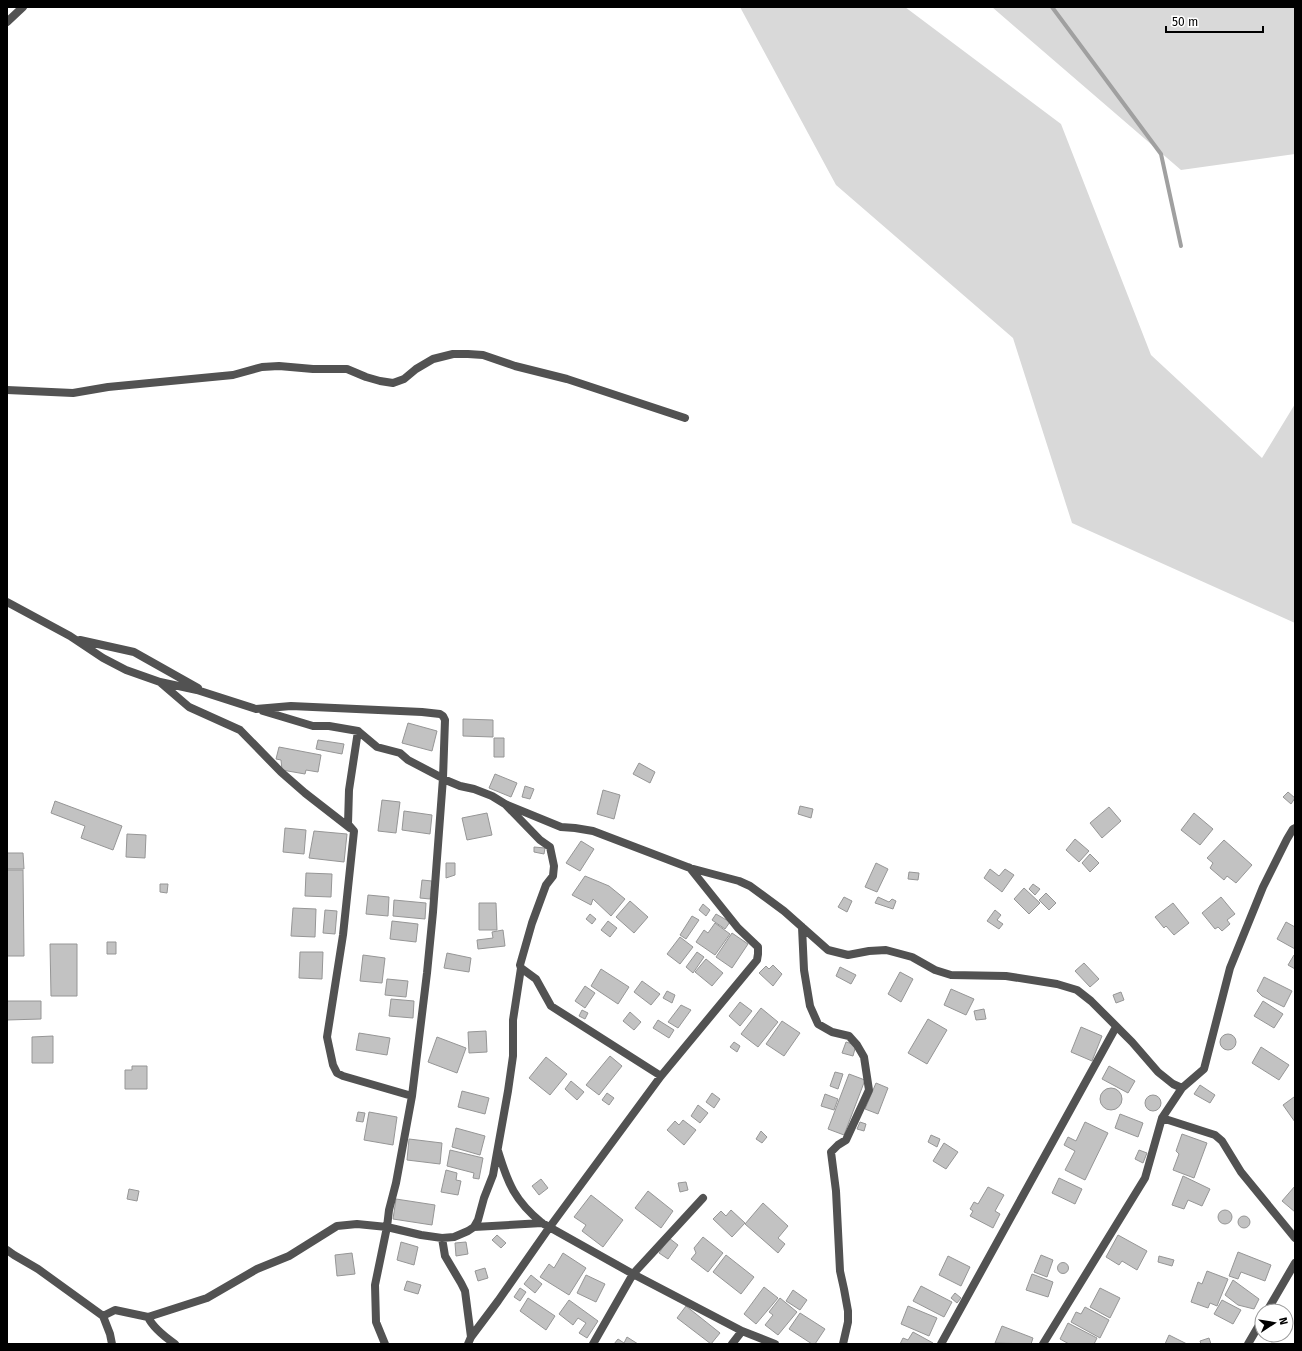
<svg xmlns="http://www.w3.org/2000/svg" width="1302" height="1351" font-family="'Fira Sans',sans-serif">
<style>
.green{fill:#d9d9d9}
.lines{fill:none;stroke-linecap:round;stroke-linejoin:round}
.stream{stroke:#a0a0a0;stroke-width:4}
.building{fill:#c2c2c2;stroke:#969696}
.street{stroke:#525252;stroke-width:8}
</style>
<rect width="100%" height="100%" fill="#fff"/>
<path class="green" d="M740,7H905L1061,124L1151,355L1262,458L1295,404V623L1072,523L1013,338L836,185Z
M992,7H1295V154L1181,170Z"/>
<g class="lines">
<path class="stream" d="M1052,7L1161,154L1181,246"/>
</g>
<path class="building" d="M463,719L493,720V737L463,736Z
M408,723L437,731L432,751L402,743Z
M494,738H504V757H494Z
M318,740L344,744L342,754L316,749Z
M279,747L321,755L318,772L306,770L305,774L282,770L281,760L276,759Z
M639,763L655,772L650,783L633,774Z
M495,774L517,783L511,797L489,788Z
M525,786L534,789L530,799L522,797Z
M603,790L620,795L614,819L597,814Z
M1288,792L1295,798L1291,804L1283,797Z
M382,800L400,802L396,833L378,831Z
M55,801L122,826L113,850L81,838L85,826L51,813Z
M800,806L813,809L811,818L798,814Z
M1109,807L1121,821L1102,838L1090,823Z
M404,811L432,815L430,834L402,830Z
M487,813L492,835L467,840L462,818Z
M1194,813L1213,829L1200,845L1181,830Z
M285,828L306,830L304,854L283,852Z
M314,831L347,834L344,862L309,858Z
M127,834L146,835L145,858L126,857Z
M1075,839L1089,851L1079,862L1066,850Z
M1224,840L1252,865L1236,883L1227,876L1224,880L1210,868L1213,863L1207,858Z
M581,841L594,849L580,871L566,863Z
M534,847L545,848L544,854L534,852Z
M7,853H23L24,869H7Z
M1090,854L1099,863L1090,872L1082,863Z
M446,863H455V875L446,878Z
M876,863L888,869L877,892L865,887Z
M990,869L999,876L1005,869L1014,875L1002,892L984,878Z
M7,870H23L24,956H7Z
M909,872L919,873L918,880L908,879Z
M306,873L332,874L331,897L305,896Z
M585,876L609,886L625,899L611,916L593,899L591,905L572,895Z
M422,880L432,881L430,899L420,898Z
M160,884H168L167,893L160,892Z
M1033,884L1040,889L1035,895L1029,889Z
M1024,888L1040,903L1029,914L1014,899Z
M1046,893L1056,903L1049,910L1039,900Z
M368,895L389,897L388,916L366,914Z
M844,897L852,901L847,912L838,907Z
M878,897L889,902L892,899L896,901L893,909L875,903Z
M1221,897L1235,914L1227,920L1230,924L1222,931L1218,927L1215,929L1202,913Z
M394,900L426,903L425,919L393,916Z
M630,901L648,917L634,933L616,917Z
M479,903H496L497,930H479Z
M1173,903L1189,923L1174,935L1166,926L1164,928L1155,917Z
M703,904L710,910L706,916L699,910Z
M293,908L316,909L315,937L291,936Z
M325,910L337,911L335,934L323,933Z
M995,910L1001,915L997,920L1003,924L999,929L987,921Z
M590,914L596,919L592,924L586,919Z
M716,914L730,922L725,929L712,920Z
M692,916L699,920L686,939L680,935Z
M392,921L418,924L416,942L390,939Z
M608,921L617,928L610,937L601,930Z
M1286,922L1295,927V949L1277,939Z
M715,923L730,934L715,955L696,942L704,930L708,933Z
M503,930L505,946L478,949L477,940L493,938L492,932Z
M732,933L748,944L732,968L716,957Z
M680,937L693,947L680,964L667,954Z
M107,942H116V954H107Z
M50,944H77V996H51Z
M300,952H323L322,979L299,978Z
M697,952L704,957L693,973L686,967Z
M447,953L471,958L469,972L444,968Z
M363,955L385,958L382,983L360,981Z
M1294,955H1295V969L1288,965Z
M706,959L723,973L712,986L695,972Z
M1084,963L1099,979L1090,987L1075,971Z
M773,965L782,974L773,986L759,973L766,966L769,969Z
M840,967L856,975L851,984L836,976Z
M601,969L629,987L618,1004L591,986Z
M900,972L913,979L901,1002L888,994Z
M1264,977L1292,991L1284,1007L1262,996L1257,991Z
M387,979L408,981L406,997L385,995Z
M642,981L660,994L651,1005L634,992Z
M585,986L595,993L585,1008L575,1001Z
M951,989L974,999L966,1015L944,1005Z
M667,991L675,995L672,1003L663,998Z
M1121,992L1124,1000L1116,1003L1113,995Z
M391,999L414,1001L413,1018L389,1016Z
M7,1001H41V1019L7,1020Z
M1263,1001L1283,1014L1274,1028L1254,1016Z
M740,1002L752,1011L740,1026L729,1016Z
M681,1005L691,1010L678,1028L668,1022Z
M761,1008L778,1022L758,1047L741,1034Z
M984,1009L986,1019L976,1020L974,1011Z
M582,1010L588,1013L585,1019L579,1016Z
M630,1012L641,1022L634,1030L623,1021Z
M928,1019L947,1030L927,1064L908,1053Z
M658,1020L674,1030L669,1038L653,1028Z
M782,1021L800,1033L784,1056L766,1044Z
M1081,1027L1102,1036L1092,1061L1071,1052Z
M486,1031L487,1052L469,1053L468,1032Z
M359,1033L390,1038L387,1055L356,1050Z
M1220 1042a8 8 0 1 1 16 0a8 8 0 1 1-16 0Z
M53,1036V1063H32V1037Z
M437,1037L466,1048L457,1073L428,1062Z
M734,1042L740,1046L737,1052L730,1047Z
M846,1042L856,1045L853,1056L842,1053Z
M1261,1047L1289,1065L1279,1080L1252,1063Z
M610,1056L622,1066L599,1095L586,1085Z
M546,1057L567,1074L550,1095L529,1078Z
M132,1066H147V1089H125V1070H132Z
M1109,1066L1135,1081L1128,1093L1102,1079Z
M835,1072L843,1074L838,1089L830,1086Z
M849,1074L865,1080L844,1135L828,1129Z
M571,1081L584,1092L577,1100L565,1089Z
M876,1083L888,1088L878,1114L865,1109Z
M1200,1085L1215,1095L1210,1103L1194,1094Z
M1100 1099a11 11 0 1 1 22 0a11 11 0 1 1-22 0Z
M462,1091L489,1098L485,1114L458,1107Z
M607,1093L614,1098L609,1105L602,1100Z
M712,1093L720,1099L714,1108L706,1102Z
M825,1094L838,1099L834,1110L821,1106Z
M1145 1103a8 8 0 1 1 16 0a8 8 0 1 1-16 0Z
M1294,1097H1295V1122L1283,1105Z
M698,1105L708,1113L700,1123L691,1116Z
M358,1112L365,1113L363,1122L356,1121Z
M369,1112L397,1117L393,1145L364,1140Z
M1120,1114L1143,1123L1138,1137L1115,1128Z
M683,1120L696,1130L684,1145L667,1130L675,1121L679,1125Z
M860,1122L866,1124L864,1131L857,1129Z
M1085,1122L1108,1133L1085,1180L1065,1170L1075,1151L1064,1145L1068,1137L1076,1141Z
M456,1128L485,1136L480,1155L452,1147Z
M761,1131L767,1137L762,1143L756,1139Z
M1182,1134L1207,1143L1194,1178L1173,1170L1179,1154L1176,1151Z
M931,1135L940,1139L937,1147L928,1142Z
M409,1139L442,1143L440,1164L407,1160Z
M944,1143L958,1152L946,1169L933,1161Z
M450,1150L483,1158L479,1179L473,1178L474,1173L447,1166Z
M1139,1150L1147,1153L1143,1163L1135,1159Z
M446,1170L457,1173L456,1180L461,1181L458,1195L441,1192Z
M1183,1176L1210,1189L1202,1206L1188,1200L1184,1209L1172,1205Z
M1059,1178L1082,1189L1075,1204L1052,1193Z
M541,1179L548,1188L539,1195L532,1186Z
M686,1182L688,1190L680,1192L678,1183Z
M1295,1186V1212L1282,1201Z
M988,1187L1004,1195L995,1211L1000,1214L993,1228L970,1216L973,1211L970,1209L974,1202L978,1204Z
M129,1189L139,1191L137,1201L127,1199Z
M648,1191L673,1211L661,1228L635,1208Z
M591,1195L623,1220L603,1247L582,1231L586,1225L574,1217Z
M396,1199L435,1205L432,1225L393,1219Z
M763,1203L788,1226L778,1238L785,1244L778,1253L745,1224Z
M731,1210L745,1223L732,1237L713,1219L721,1211L726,1216Z
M1218 1217a7 7 0 1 1 14 0a7 7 0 1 1-14 0Z
M1238 1222a6 6 0 1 1 12 0a6 6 0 1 1-12 0Z
M497,1235L506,1243L501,1248L492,1240Z
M1118,1235L1147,1251L1137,1270L1122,1261L1119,1265L1106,1257Z
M703,1237L723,1253L708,1272L691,1259L696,1253L694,1248Z
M669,1238L678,1245L668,1259L659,1253Z
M401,1242L418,1247L414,1265L397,1260Z
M466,1242L468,1254L456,1256L455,1243Z
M1238,1252L1271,1265L1265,1281L1241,1272L1238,1279L1229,1276Z
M352,1253L355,1274L337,1276L335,1255Z
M563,1253L586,1268L569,1295L540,1277L549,1264L554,1268Z
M726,1255L754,1277L741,1294L713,1272Z
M1041,1255L1053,1260L1047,1277L1034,1272Z
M948,1256L970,1267L961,1286L939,1275Z
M1159,1256L1174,1260L1172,1266L1158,1262Z
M1057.5 1268a5.5 5.5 0 1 1 11 0a5.5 5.5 0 1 1-11 0Z
M485,1268L488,1278L478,1281L475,1271Z
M1207,1271L1228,1279L1217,1306L1210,1303L1208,1308L1191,1302L1198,1282L1202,1284Z
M1032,1274L1053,1282L1048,1297L1026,1290Z
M531,1275L542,1284L535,1293L524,1284Z
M586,1275L605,1284L596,1302L577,1293Z
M1233,1280L1259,1299L1254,1309L1238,1305L1225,1295Z
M407,1281L421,1285L418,1294L404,1290Z
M921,1286L952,1302L944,1317L913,1301Z
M764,1287L778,1298L756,1324L744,1314Z
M520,1288L526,1292L520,1301L514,1297Z
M1100,1288L1120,1298L1110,1318L1090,1307Z
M793,1290L807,1300L800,1310L786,1301Z
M955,1293L961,1298L957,1303L951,1298Z
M528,1298L555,1316L546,1330L520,1311Z
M780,1298L797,1312L778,1335L765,1325L773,1315L769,1312Z
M569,1300L598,1321L587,1338L579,1333L586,1323L578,1318L573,1325L559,1314Z
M1222,1300L1241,1310L1233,1324L1214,1314Z
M686,1306L720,1333L711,1344L677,1318Z
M908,1306L937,1318L929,1336L901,1324Z
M1085,1307L1109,1320L1100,1338L1071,1322L1076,1312L1081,1314Z
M800,1313L825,1329L815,1344H812L789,1329Z
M1068,1323L1097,1338L1094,1344H1069L1060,1339Z
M1002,1326L1033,1338L1031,1344L995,1343Z
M913,1332L933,1343L932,1344H900L903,1338L908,1340Z
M1169,1335L1187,1344H1165Z
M627,1337L638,1344H614L618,1339L624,1343Z
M1209,1338L1211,1344H1201L1200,1341Z"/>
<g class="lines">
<path class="street" d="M7,22L23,7
M7,390L73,393L108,387L233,375L262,367L279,366L313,369H347L366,377L380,381L393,383L404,379L416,369L433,359L453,354H468L483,355L515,366L567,379L685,418
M7,602L70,636L103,658L126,670L160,682L197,690L256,709L291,706L422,712L440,714L443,716L445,720L443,778L433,912L427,973L412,1096L396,1183L389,1210L387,1227L421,1235L442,1238L454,1237L468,1231L474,1227L478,1220L484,1198L493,1175L508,1091L513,1056V1020L521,968L520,965L532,923L546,885L553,876L554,866L550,847L540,840L505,804
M80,640L134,652L198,688
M161,683L189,707L240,730L281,772L305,793L350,828
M263,711L313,726H329L358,731L377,747L400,753L408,760L448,781L460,786L474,789L492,796L505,804L561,827L575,828L593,831L690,868L739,881L750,886L784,911L828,950L848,955L869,951L886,950L912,957L935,970L951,975L1006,976L1057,984L1077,990L1091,1001L1132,1042L1158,1072L1173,1084L1182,1088
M358,731L349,790L348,824L354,831L343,935L327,1037L333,1065L337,1073L343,1076L412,1096
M802,927L804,970L810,1006L818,1024L832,1032L849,1036L857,1045L864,1057L869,1090L846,1140L838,1145L831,1152L836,1191L840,1271L844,1289L848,1311V1322L843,1344
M521,968L536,979L551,1006L661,1076
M1162,1118L1215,1135L1222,1141L1241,1172L1295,1238
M498,1151C508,1184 515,1201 542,1223L633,1274L742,1331
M474,1227L542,1223
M442,1238L445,1256L461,1283L465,1291L471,1337
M7,1250L14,1255L38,1269L103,1316L115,1310L148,1317L207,1298L257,1269L289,1256L337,1226L357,1224L387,1227L375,1285L376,1322L385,1344
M1267,1311L1295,1263
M103,1316L110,1334L112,1344
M148,1317C153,1328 165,1337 175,1344
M468,1344L471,1337L498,1301L549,1228L661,1076L757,960L758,954V947L738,928L690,868
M593,1344L633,1274L703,1198
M732,1344L742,1331L775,1344
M941,1344L1116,1027
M1043,1344L1145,1178L1162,1118L1182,1088L1204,1069L1230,968L1263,887L1287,839L1293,829L1295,828
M1248,1344L1262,1320"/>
</g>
<rect width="1302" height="1351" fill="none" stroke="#000000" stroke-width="16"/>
<g transform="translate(1274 1323) rotate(78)"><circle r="19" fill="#ffffff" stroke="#999999"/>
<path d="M0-3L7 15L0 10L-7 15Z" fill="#000000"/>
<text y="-6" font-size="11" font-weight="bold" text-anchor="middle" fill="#000000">N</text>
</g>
<path d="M1166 26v6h97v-6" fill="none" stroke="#000000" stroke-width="2"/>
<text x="1172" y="26" font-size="12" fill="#000000" stroke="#ffffff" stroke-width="3" paint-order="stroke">50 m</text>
</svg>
